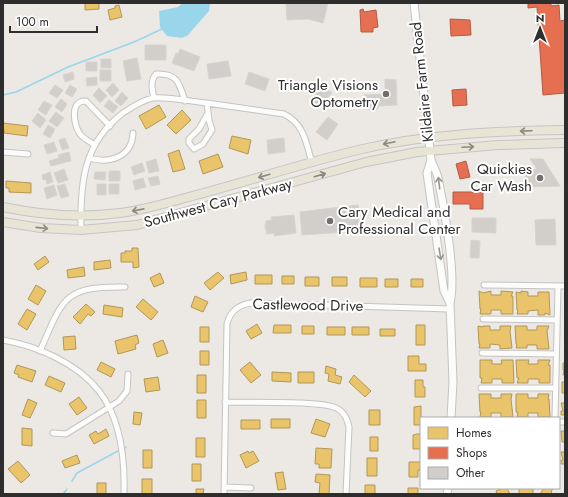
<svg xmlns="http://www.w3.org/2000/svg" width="568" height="497" font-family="Jost,sans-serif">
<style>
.water{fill:#99d6ec}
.homes{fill:#e9c46a;stroke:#b19758}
.shops{fill:#e76f51;stroke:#b05c46}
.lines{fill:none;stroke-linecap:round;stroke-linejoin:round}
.stream{stroke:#99d6ec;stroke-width:1.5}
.building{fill:#d1cecb;stroke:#d7d4d0}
.street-casing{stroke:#c5c4c5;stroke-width:7}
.secondary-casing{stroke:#c5c4c5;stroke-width:9}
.primary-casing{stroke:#c6c5c4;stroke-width:10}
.street{stroke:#fcfcfb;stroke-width:5}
.secondary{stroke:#fcfcfb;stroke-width:7}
.primary{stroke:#e8e4d6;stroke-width:8}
.oneway{stroke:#8b8982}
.oneway2{stroke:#959594}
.poi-dot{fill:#706f6e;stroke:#fff;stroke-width:1.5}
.labels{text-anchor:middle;stroke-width:4;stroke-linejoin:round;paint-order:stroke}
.street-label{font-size:15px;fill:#2e2e2e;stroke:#fff}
.poi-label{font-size:15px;fill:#2e2e2e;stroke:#fff;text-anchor:end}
</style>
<rect width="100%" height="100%" fill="#ece8e4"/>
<path class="water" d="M183,3H210L209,11L188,35L182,38L167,36L160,27L159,11L178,7Z"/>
<path class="homes" d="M85,3H99V9L85,10Z
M119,5L122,17L110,20L108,10L115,8V6Z
M159,105L166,117L146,129L139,116Z
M182,110L191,120L176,134L167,125Z
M3,123L28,126L27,136L4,133Z
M232,136L251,140L248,154L229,148Z
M179,150L185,169L173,172L168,154Z
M218,154L223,167L203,174L199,161Z
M6,181L31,183V193L9,192V188H6Z
M132,248H138L139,267L133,268V262H121V253H125V251H132Z
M45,256L49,262L38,270L34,264Z
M110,260L111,268L94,270V262Z
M84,267L85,276L68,278L67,270Z
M218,272L224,278L210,290L204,283Z
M246,272L247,280L231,284L230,275Z
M160,273L164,283L154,287L150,278Z
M255,275H272V284H255Z
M282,276H294V284H282Z
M305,277H319V286H305Z
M332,277H347V286H332Z
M360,278H377V287H360Z
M385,279H398V287H385Z
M411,279H423V287H411Z
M36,285L46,291L38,305L28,299Z
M479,291L483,293L491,291V295H501V291L513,292L511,296H513V314H501V310H491V314H480L481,309H480Z
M521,291L528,292V296H538V292H549L550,315L545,313V315H538V310L528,311V314H517L518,310H517L516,292L521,293Z
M195,296L208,302L203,312L191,307Z
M143,299L158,312L151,320L136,307Z
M86,304L95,312L91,316L88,314L80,324L73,317Z
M104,305L123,308L122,317L103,314Z
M27,309L36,314L27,330L18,324Z
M257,324L262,333L251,339L246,331Z
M274,325H291V333H273Z
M416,325H425V345H416Z
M302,326H314V334H302Z
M478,326L483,327V326H490V330H500V326H511L510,331L512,348L500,349V345L490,344V348H479L480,344H479Z
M515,326H527V330H537V326H549L547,331L549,349H537V345H527V348H516L517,344H516Z
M200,327H209V342H200Z
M327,327H345V335H327Z
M352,327H369V335H352Z
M380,329H395V336H380Z
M137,335L139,343L135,345L136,349L118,354L115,341Z
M75,336L76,349L64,350L63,337Z
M163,340L168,353L157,357L153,344Z
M200,351H209V365H200Z
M408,356H419V364H426V371H408Z
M480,360H492V364H502L501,360H513L514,383H502V379H492V383H481L482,378H480Z
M516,360H529L528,364H538V360H550L548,365H550V383H539V379H528V383H517L519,378H517Z
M101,362L115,369L111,377L97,370Z
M250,362L261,375L251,383L240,370Z
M563,363H565V375H563L564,370H563Z
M17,365L36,371L32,382L18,377L19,375L14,373Z
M326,366L336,369L335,375L342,377L340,384L328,381L329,374L325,373Z
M272,372L291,373V382L272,381Z
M298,372H314V383H298Z
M197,375H206V393H197Z
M354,375L371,391L365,397L349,382Z
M49,376L65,383L61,392L45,385Z
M158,377L160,390L146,392L144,379Z
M415,380H423V387H425V397H415Z
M562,382H565V393H562Z
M479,394H491V398H501V394H512L511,399L513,417H501V413H491V417H480L481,412H480Z
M516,394H528V398H538V394H549L548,399H549L550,417H538V413H528V417H517L518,412H516Z
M79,397L87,408L77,415L69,404Z
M28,399L37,403L30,418L22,415Z
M197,400H206V418H197Z
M561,403H565V415H561V411H563Z
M421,406V425H414V407Z
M369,410H380V425H369Z
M134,412L142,413L140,425L133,424Z
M271,419H290V428H271Z
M316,419L330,424L325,437L311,433Z
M241,420H260V429H241Z
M22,428L32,429V446L22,445Z
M106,429L109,436L94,444L89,435L96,431L98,434Z
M561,431H565V442H562Z
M417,434H421V449H413V435Z
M370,437H378V451H370Z
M196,438H205V457H196Z
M316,448L332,449L331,468H319V464H315Z
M143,450H152V468H143Z
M248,451L249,453L253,451L259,461L246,468L240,455Z
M561,452H565V464H561V460H563Z
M77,455L80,463L65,468L62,461Z
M367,458H377V476H367Z
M18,461L30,475L21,483L8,469Z
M409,462H421V470H418V477H409Z
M192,464H201V481H192Z
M283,472L286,489L278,490L275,473Z
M316,474L330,475L329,494H319L320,483L315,482Z
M142,479H152V494H142Z
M97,483H106V494H97Z
M365,485H375V494H365Z
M408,488H418V494H408Z
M503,488H507L510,494H497L496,491Z
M519,488H533V494H519Z
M544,488H553L551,492L553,494H540Z
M196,489H204L203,494H196Z"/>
<path class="shops" d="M528,3H551V6L559,5L560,21L565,20V93L543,95L537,7L528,8Z
M363,9L364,12L376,10L378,27L373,28V32H361L360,10Z
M450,19L470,20L471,35L451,36Z
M466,89L467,105L453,106L452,90Z
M466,161L470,177L460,179L456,164Z
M453,192H483V209H470V204H453Z"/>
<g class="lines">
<path class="stream" d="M3,95L16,92L68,67L134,42L162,29
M125,448L126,447
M72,481L77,473L118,451
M63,494L67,489"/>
</g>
<path class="building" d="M286,3H328L323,23L308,19L287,20Z
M145,45H166V60H145Z
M180,49L200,57L194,71L172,63L176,53L178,54Z
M137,58L141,79L127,81L123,61Z
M101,59H111V68H101Z
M228,61L231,76L209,79L207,64Z
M86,62H97V71H86Z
M100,70H111V81H100Z
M73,72L74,79L65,82L63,75Z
M249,72L269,79L265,91L245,84Z
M97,77V85L87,86L86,78Z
M385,79L396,80L397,105L378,106V109H366L364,95L385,94Z
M113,83L119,90L112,97L106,90Z
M55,85L63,90L57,98L49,93Z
M70,85L77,89L72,97L65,93Z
M322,85L332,93L318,109L309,102Z
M99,88L107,96L100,103L93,95Z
M122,92L128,98L121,106L115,101Z
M61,99L67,104L62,112L55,107Z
M109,100L118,107L113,113L104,106Z
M44,101L52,105L46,115L38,110Z
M56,112L64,118L57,127L49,121Z
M38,113L46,120L40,128L32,121Z
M328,117L338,124L327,140L316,132Z
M48,125L55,129L50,138L43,134Z
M65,138L69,148L62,150L59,140Z
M284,138L285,152L268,154L267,140Z
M54,142L57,151L47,154L44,145Z
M69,152L71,161L51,166L49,161L59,158L58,155Z
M156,159L159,171L149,173L146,162Z
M530,159H543L560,186L526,187L525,171L537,169Z
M142,163L145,171L134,175L131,167Z
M64,169L68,180L58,183L54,173Z
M109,171H120V181H109Z
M50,172L53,182L47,184L46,179L43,180L42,175Z
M95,172H106L105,180L94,179Z
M158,176L160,184L151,186L148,178Z
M143,178L146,187L135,190L133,181Z
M65,184L69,196L61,198L57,186Z
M97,184H106V195H97Z
M109,184H119V194H109Z
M54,185L57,195L47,199L44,188Z
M358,205L360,231L302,235L300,212Z
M294,215L296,233L274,236V233L267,234L265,227L266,221L272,220L271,217Z
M472,218H496V233L472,232Z
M555,219L556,245H536L535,220Z
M471,240L480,241L479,258H470Z"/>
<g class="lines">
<g class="street-casing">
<path id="street" d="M154,98C152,89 150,81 156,74C177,73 179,82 185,101
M207,103L284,114C304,124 306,142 312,163
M95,145C90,142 83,138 80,134C74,125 69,100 86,101L110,126
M3,152L28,154
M89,158C110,164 132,157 133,133
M81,230C80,184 83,143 123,113C132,107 142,100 153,98C165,96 194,102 207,103L209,120L212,130L203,144L194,149L189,143V139L199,129L208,113
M484,285L565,286
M483,319L557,320
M3,340C37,346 77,363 99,391C121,419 125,460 124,494
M40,351C63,298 64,286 125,287
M482,353L556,354
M481,388H556
M225,402C246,403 324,400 338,409C345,413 347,419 349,427L346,494
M555,418L558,286
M559,422H565
M53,433L66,434L119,401L127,391L128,374
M224,487L251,488
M224,494L227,324C230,311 238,305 251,303L450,309"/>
</g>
<g class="secondary-casing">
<path id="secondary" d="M414,3L431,160C433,166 437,172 438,178C444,208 457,275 450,303L453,382L451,418
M431,160L427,173L444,291L450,303
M447,494L448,488"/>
</g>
<g class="primary-casing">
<path id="primary" d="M3,207C41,215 82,218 120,213C142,210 164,204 185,198C243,183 300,164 358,150C426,134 495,131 565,130
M3,222L41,228L81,230L137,225L366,162L417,152L498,145L565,143"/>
</g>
<use href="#street" class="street"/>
<use href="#secondary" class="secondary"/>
<use href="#primary" class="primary"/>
</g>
<defs><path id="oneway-shaft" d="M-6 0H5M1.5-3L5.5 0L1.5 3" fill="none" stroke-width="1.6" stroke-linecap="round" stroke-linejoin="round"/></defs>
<g class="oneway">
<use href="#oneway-shaft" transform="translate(526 131) rotate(178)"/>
<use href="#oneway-shaft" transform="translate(389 143) rotate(168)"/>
<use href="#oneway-shaft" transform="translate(468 147) rotate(-3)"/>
<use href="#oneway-shaft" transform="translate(320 175) rotate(-16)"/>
<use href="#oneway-shaft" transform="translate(264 176) rotate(164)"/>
<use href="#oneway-shaft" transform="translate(138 210) rotate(169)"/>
<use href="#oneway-shaft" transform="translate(42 228) rotate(6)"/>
</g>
<g class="oneway2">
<use href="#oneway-shaft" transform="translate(439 183) rotate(-97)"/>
<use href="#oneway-shaft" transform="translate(440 254) rotate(81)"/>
</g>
<g class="poi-dot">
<circle cx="386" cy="94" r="4"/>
<circle cx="540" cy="178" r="4"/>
<circle cx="330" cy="221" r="4"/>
</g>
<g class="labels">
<g class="street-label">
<text transform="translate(422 82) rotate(-96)" y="5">Kildaire Farm Road</text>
<text transform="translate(218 203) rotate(-15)" y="5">Southwest Cary Parkway</text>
<text transform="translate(308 305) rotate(1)" y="5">Castlewood Drive</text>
</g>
<g class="poi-label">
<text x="378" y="90">Triangle Visions<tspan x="378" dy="17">Optometry</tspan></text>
<text x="532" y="174">Quickies<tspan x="532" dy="17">Car Wash</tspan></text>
<text x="338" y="217" text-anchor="start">Cary Medical and<tspan x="338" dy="17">Professional Center</tspan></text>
</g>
</g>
<rect width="568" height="497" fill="none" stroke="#2e2e2e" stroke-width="8"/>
<rect x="420" y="417" width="140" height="72" fill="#ffffff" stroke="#ababab"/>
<rect x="428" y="427" width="20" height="12" fill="#e9c46a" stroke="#ababab"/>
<text x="456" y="437" font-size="12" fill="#2e2e2e">Homes</text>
<rect x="428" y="447" width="20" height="12" fill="#e76f51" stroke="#ababab"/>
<text x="456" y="457" font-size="12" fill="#2e2e2e">Shops</text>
<rect x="428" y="467" width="20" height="12" fill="#d1cecb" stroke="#ababab"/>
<text x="456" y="477" font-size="12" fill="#2e2e2e">Other</text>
<g transform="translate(540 28)" stroke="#ffffff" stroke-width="3" paint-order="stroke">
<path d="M0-3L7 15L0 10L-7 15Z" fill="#2e2e2e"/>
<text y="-6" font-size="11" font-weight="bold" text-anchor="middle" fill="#2e2e2e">N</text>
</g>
<path d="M10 26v6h87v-6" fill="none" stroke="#2e2e2e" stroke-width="2"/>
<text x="16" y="26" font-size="12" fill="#2e2e2e" stroke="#ffffff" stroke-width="3" paint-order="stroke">100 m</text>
</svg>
